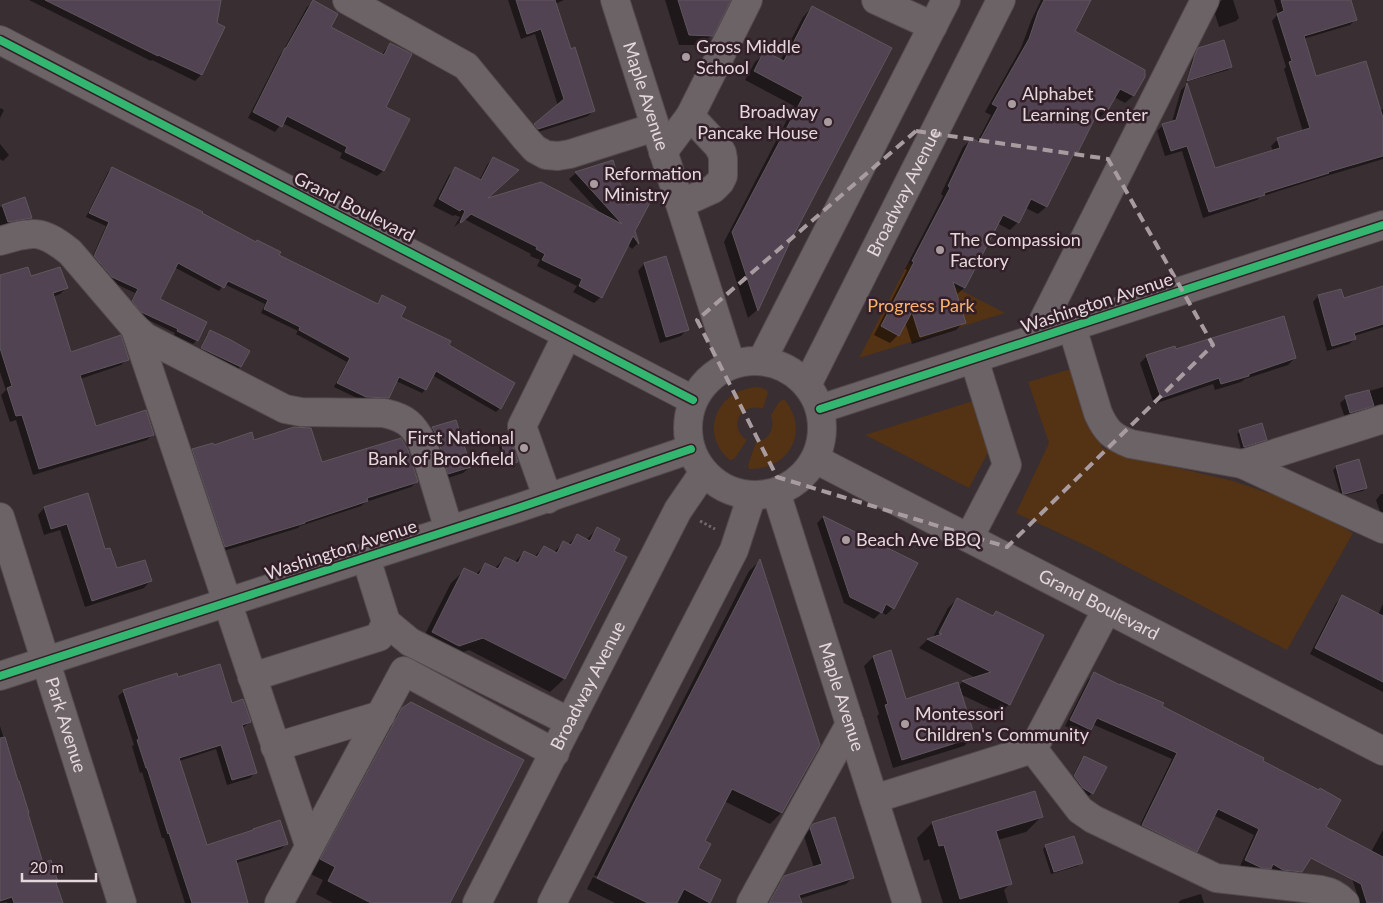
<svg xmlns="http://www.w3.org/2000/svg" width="1383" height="903" font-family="Lato,sans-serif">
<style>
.green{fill:#543214}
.shadow{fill:#0007}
.building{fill:#524352;stroke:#5e575c}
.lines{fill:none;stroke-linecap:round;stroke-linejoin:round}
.minor-casing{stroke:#534a4d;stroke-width:30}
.path{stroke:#6f686b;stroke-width:3;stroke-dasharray:2.5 2.5;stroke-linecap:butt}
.minor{stroke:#6c6367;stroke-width:28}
.cycleway-casing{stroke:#321f27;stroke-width:11}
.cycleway{stroke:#33b770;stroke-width:8}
.marked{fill:none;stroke:#a99ca0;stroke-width:4;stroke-dasharray:10 6;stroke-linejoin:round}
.poi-dot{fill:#a99ca0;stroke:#321f27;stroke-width:2}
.labels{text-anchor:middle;stroke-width:5;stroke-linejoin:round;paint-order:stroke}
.poi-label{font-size:18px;fill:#e5d8dc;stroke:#321f27;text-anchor:start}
.street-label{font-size:18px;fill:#e5d8dc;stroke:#321f27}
.park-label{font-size:18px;fill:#fbb170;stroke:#321f27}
</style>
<rect width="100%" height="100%" fill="#392e32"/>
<path class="green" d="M908,263L1005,313L859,358Z
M1074,368L1102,448L1136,458L1233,481L1304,505L1353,533L1287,650L1089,547L1016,513L1049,443L1028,382Z
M757,387L765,389L768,392L763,409C741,401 727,427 747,440L734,459L730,460C698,433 717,390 757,387Z
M784,399C811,431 789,470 749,469L748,465L756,442C770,440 775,428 771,415L779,402Z
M976,400L992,445L969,488L865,435Z"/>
<path class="shadow" d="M29,0H219L216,24L223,28L201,75L195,81L152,60L151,61Z
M508,0H564L555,4L570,50L594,110L588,116L532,134L529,131L558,106L535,34L521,39Z
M665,0H730L712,35L701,45H679Z
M1041,0H1090L1074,31L1143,77L1133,96L1125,103L1114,97L1107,110L1100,118L1095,115L1077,151L1070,158L1046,207L1038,214L1026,208L1018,222L1010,230L997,223L964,288L956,295L964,322L956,330L912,344L905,322L898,335L890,343L874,335L907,270L905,269L943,196L941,194L963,147L971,140L977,142L991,115L985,112L1021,48L1031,21Z
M1222,0H1233L1239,18L1236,21L1219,27L1215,14L1218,4Z
M1274,0H1350L1356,19L1350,25L1303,39L1315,78L1379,110L1383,109V159L1323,177L1260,197L1257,200L1203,218L1182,151L1165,156L1157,131L1163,125L1172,122L1181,90L1186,85L1215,170L1273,151L1271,146L1277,140L1303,132L1284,69L1286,67L1272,21L1278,14Z
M313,2L329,27L382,55L385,50L391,44L385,108L408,120L383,171L377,176L340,158L342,153L282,123L275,132L248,118L280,55L283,51L307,7Z
M812,7L789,242L757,310L748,318L724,242L794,106L745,80L755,62L765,53L780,61L803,17Z
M1199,49L1231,67L1228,70L1186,82L1192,60Z
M0,108L4,110L0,118Z
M0,144L9,155L3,161L0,159Z
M493,158L485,201L601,214L569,179L576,173L612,162L638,243L632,249L627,244L601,297L594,303L573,292L577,286L537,266L540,260L530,256L531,254L464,219L454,227L460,217L455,215L453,216L433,206L449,175L456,169L479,181L487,165Z
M112,168L201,214L278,255L377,304L382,297L399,317L447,345L500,408L496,412L432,375L425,390L422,393L396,381L388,398L384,402L361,400L334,387L347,362L296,334L298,331L261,313L265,304L224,284L219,291L174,267L158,300L197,340L193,344L174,335L175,333L138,315L129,305L135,293L108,280L91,260L106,226L86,217L108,172Z
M24,199L30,218L25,224L0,228V207Z
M665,258L687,329L681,336L660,343L638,271L644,264Z
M0,276L30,278L66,288L60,294L53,297L70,354L127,359L121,365L80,379L95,428L153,434L147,440L33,475L16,420L10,422L1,395L6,390L0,372Z
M1383,287V327L1354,336L1355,339L1349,344L1327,351L1313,302L1318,296L1340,290L1343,299Z
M210,331L248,352L240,367L237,370L199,351L207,334Z
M1176,350L1295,358L1288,365L1245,379L1241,382L1215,390L1213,384L1154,404L1140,363L1147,356Z
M1383,387V410L1345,418L1340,403L1346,398Z
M456,421L470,467L463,473L442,480L426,435L432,429Z
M1240,431L1266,439L1263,442L1241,449L1237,434Z
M253,441L322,463L417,482L411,487L366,502L361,506L300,526L298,528L220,552L187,456L193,450L213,446Z
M502,444L517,461L514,464L505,467L499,447Z
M1359,461L1366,488L1363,491L1341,496L1333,470L1336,467Z
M1381,494H1383V520L1376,500Z
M87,495L105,551L116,570L150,581L144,588L85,607L60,530L44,535L38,515L44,508Z
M823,517L916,564L893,608L886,615L881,612L874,619L844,603L817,523Z
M597,529L613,551L626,558L564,679L550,692L469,650L445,659L419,646L451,583L465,570L475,575L485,565L494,569L505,558L514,563L524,552L534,557L544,547L554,552L563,543L568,545L577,535L586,540Z
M760,561L819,745L781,813L770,824L724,801L703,841L696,869L709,902L708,903H679L677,902L676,903H651L594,875L749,571Z
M1342,597L1378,615L1383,604V692L1310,654L1336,603Z
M957,599L992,617L996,613L1009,704L1000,713L960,694L974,736L964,746L893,768L877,716L879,714L864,666L873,657L905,700L958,687L962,682L976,678L919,648L927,640L932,639L948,608Z
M1094,674L1161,707L1262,761L1301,871L1295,877L1255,873L1240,866L1254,835L1213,815L1196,851L1190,857L1137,831L1172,759L1092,724L1090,729L1084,735L1065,726L1088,680Z
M177,678L231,704L250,722L242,728L256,772L250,778L227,785L216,749L179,761L206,846L286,844L281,849L236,863L247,903H185L164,838H162L142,772L140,773L132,746L134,745L118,696L124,691Z
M402,709L449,903H333L316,894L323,880L308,873L389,723Z
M0,726L43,864L55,883L61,903H7V902L0,903Z
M1084,757L1092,793L1089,796L1080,791L1071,780L1081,760Z
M1041,817L1026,832L998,840L1010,884L1004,890L1008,903H943L929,859L924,861L917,838L932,823Z
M813,825L853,877L846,884L799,899L800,903H767L777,885L784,877L814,868L804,836Z
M1383,830V903H1360L1341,845L1371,852Z
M1046,846L1081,863L1078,866L1051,874L1043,849Z
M593,877L646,903H615L587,889Z
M1201,894L1204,903H1178L1181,900Z"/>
<path class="building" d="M45,0H221L217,23L225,27L202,75L158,55V56Z
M313,0L338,14L331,27L384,55L390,43L412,54L386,107L410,119L384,171L345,152L347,147L287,116L282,127L253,112L285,48H286Z
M516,0H555L571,49L575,47L595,111L538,129L534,124L564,99L541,29L527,34Z
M678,0H731L713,36L689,35Z
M1044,0H1091L1075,31L1145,70V77L1134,96L1120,89L1108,110L1101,106L1078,152L1075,151L1047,207L1031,199L1019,223L1003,215L965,288L953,282L966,323L920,337L912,312L899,336L881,326L914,262L912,261L950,188L948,186L971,138L979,142L998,107L992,104L1029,39L1038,12Z
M1281,0H1351L1357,20L1304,36L1316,76L1366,61L1383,118V156L1328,172L1329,173L1264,193L1265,195L1209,212L1187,146L1171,151L1162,124L1176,120L1187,83L1215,168L1280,148L1277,138L1310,128L1289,62L1292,61L1277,14L1284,11Z
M812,6L892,48L790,242L758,311L732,232L803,97L754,71L764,51L784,61Z
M1224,40L1232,67L1187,81L1195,55L1198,48Z
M493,157L519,170L488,198L541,182L622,224L575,172L613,160L627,205L653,197L635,231L639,244L633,236L602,298L579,286L582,279L542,260L545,254L536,249L537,247L471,214L461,223L460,222L465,211L462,209L460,211L439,199L455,167L481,180Z
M112,167L203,212L202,213L256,242L257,240L281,252L279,255L378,304L382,295L406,307L401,317L451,341L449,345L515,383L501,409L436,371L426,390L399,377L389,398L366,397L337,383L350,358L299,330L300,327L264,309L268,300L228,281L224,288L178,263L160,299L207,322L198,341L177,331L178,329L141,312L132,301L138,289L112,277L94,256L109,222L89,213Z
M25,197L32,218L8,222L2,205Z
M666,256L689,330L666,337L644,263Z
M28,267L31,276L60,267L68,288L53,293L71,352L121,335L129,360L80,375L96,426L146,410L154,435L39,469L22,415L16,416L7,388L12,386L0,348V275Z
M1383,286V324L1354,333L1356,339L1332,346L1318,295L1341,289L1344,298Z
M1284,316L1296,358L1249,374V376L1221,384L1219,378L1161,398L1146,355L1175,346L1176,349Z
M210,330L231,340L250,351L241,367L201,348Z
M1369,390L1374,406L1350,413L1345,396Z
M456,420L471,467L448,474L438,439L432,427Z
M1262,423L1267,440L1244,447L1239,430Z
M294,427L311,428L322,462L401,438L408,450L418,482L367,498L368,501L305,522V523L225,547L192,449L213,443L214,445L252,432L254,440Z
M511,441L518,462L508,465L501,443Z
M1359,459L1367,488L1345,494H1343L1336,466Z
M88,493L105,549L110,548L117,568L145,560L152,581L92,601L67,524L51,529L44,507Z
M823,516L918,563L894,609L886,604L882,613L850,597Z
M597,527L620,539L614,551L627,557L565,679L483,638L459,646L432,632L464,568L479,575L485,563L498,569L505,557L518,563L524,551L537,557L544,546L557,553L563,541L571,545L577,534L590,541Z
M760,559L820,745L782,813L732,789L705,841L711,844L698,868L721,880L710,903L684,889L677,903H648L597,878L635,801Z
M1342,595L1383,616V682L1315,648Z
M957,598L993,616L996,611L1044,635L1010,705L962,681L991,672L927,639L942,634L939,633Z
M891,650L906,699L958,682L975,737L902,760L885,705L888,704L873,656Z
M220,664L232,703L243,699L251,722L242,725L257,773L232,780L221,745L179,758L207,845L253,830V829L280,820L288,844L236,860L248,903H192L169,833L168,834L147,768H146L137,740L139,739L123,690L177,673L178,677Z
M1094,672L1120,685V684L1164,703L1162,706L1264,758L1263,761L1319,790L1320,788L1341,800L1326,827L1383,857V903H1367L1361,884L1311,858L1302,872L1283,870L1273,864L1271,869L1262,868L1245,860L1259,829L1218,809L1197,852L1142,825L1177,753L1097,718L1091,730L1070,720Z
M411,702L524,760L450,903H371L328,881L335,867L320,859L402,708Z
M5,737L18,781H19L29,813H28L43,863L51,860L58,882L56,883L63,903H14L12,897L0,901V738Z
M1084,756L1107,767L1093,794L1083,788L1074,776Z
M1035,791L1043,817L996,831L1012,884L960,899L944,845L939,846L932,822Z
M835,817L854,878L799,895L802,903H769L784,876L822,864L810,828L813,824Z
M1074,836L1083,863L1054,872L1045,845Z"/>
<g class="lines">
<g class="minor-casing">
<g id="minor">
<path d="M347,0L466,66L526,139L535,149L546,155L558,156L570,154L655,127"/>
<path id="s1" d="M615,0L731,364"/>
<path d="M876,0L933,26"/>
<path d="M0,40L693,400"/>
<path d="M663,152L690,116L748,0"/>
<path d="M680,204L713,189L720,182L723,176V159L722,153L718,146L690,116"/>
<path d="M0,241C33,231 41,229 70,252L135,328L145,337L285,409L301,412L384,413C406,418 413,424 423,444L449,530"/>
<path d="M1072,327L1098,413C1106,431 1112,437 1131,444L1242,464L1383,529"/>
<path d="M135,328L309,845"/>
<path d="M1034,339L1205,0"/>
<path d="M762,360L946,0"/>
<circle cx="755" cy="428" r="67"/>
<path id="s2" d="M807,385L1001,0"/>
<path d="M820,409L1383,225"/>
<path id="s3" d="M815,459L1383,751"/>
<path d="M1242,464L1383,419"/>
<path id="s4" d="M776,492L907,903"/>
<path d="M548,499L522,426L567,335"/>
<path id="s5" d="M0,517L122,903"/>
<path d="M969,538L1007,465L974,359"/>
<path d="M366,558L386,622L410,642L570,722"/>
<path d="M0,676L518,508L691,449"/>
<path d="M252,677L379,637L386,622"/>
<path d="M275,747L381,715"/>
<path d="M1033,749L1080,810L1093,819L1216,878L1321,890C1331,892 1337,895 1345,903"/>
<path d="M874,799L1033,749L1107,609"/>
<path d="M279,903L404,671L555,753"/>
<path id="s6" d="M477,903L678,510L704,472"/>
<path d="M552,903L734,550L752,495"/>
<path d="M751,903L850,724"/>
</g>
</g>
<path class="path" d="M700,521L715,529"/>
<use href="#minor" class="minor"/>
<g class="cycleway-casing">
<path id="cycleway" d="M0,40L693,400
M820,409L1383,225
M0,676L518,508L691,449"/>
</g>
<use href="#cycleway" class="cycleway"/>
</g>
<path class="marked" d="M916,131L1108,159L1213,345L1007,547L777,477L697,320Z"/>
<g class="poi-dot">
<circle cx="686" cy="57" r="5"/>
<circle cx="1012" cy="104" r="5"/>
<circle cx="828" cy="122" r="5"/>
<circle cx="594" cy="184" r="5"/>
<circle cx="940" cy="250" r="5"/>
<circle cx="524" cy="448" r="5"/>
<circle cx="846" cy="540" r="5"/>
<circle cx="905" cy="724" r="5"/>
</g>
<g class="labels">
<g class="poi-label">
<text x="696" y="53">Gross Middle<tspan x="696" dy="21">School</tspan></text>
<text x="1022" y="100">Alphabet<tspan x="1022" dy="21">Learning Center</tspan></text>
<text x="818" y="118" text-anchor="end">Broadway<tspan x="818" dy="21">Pancake House</tspan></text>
<text x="604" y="180">Reformation<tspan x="604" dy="21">Ministry</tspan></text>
<text x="950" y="246">The Compassion<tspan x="950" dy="21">Factory</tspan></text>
<text x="514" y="444" text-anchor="end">First National<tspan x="514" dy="21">Bank of Brookfield</tspan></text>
<text x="856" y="546">Beach Ave BBQ</text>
<text x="915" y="720">Montessori<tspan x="915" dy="21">Children's Community</tspan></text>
</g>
<g class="street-label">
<text dy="6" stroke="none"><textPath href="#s1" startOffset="101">Maple Avenue</textPath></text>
<text dy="6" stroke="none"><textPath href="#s2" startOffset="216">Broadway Avenue</textPath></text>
<text transform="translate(354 207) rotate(27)" y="6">Grand Boulevard</text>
<text transform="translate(1097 303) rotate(-18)" y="6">Washington Avenue</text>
<text transform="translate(341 550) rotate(-18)" y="6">Washington Avenue</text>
<text dy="6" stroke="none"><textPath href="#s3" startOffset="319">Grand Boulevard</textPath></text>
<text dy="6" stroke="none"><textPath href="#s6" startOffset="244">Broadway Avenue</textPath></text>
<text dy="6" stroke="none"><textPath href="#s4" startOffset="215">Maple Avenue</textPath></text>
<text dy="6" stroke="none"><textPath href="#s5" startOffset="218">Park Avenue</textPath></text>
</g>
<g class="park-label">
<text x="921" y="312">Progress Park</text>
</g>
</g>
<path d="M22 873v8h74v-8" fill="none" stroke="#e5d8dc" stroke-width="2.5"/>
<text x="30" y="873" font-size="15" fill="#e5d8dc" stroke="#321f27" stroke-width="4" paint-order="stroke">20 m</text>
</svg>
